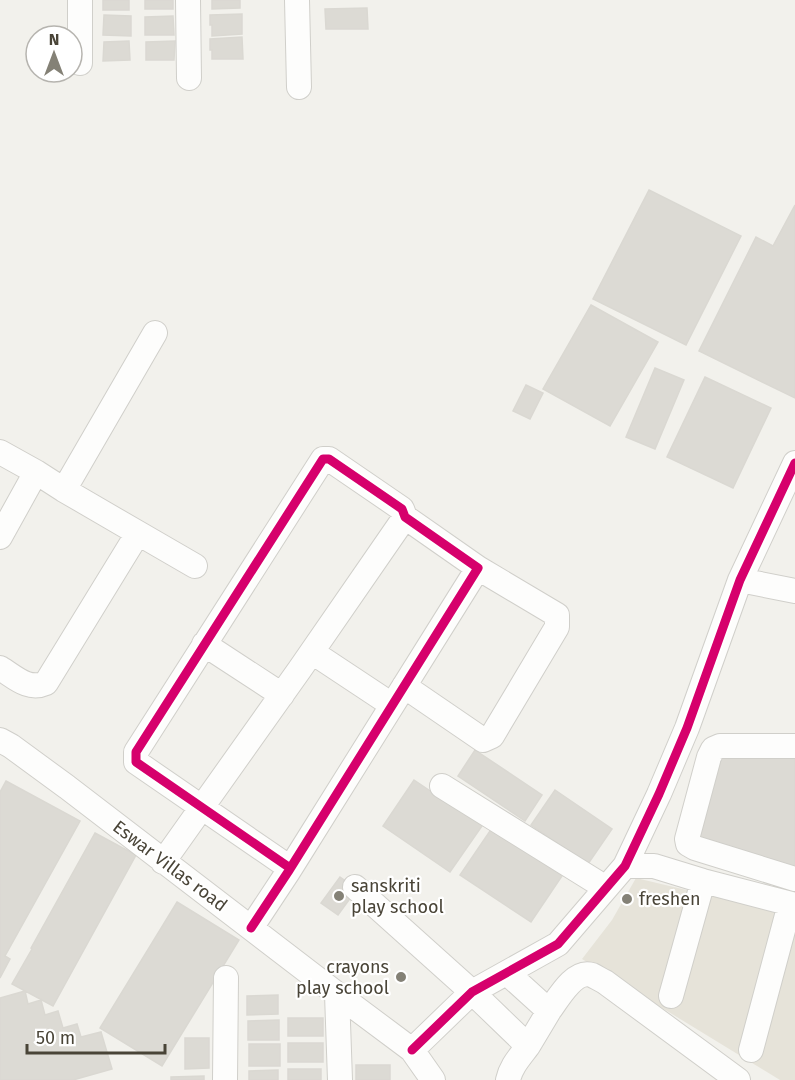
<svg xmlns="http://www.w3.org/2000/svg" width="795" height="1080" font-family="'Fira Sans',sans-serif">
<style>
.residential{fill:#e6e3d9}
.building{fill:#dcdad4;stroke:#dad8d2;stroke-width:1.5}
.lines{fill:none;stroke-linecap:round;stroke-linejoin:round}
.minor-casing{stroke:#d0cfca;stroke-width:26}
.minor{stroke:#fdfdfc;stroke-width:24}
.cycleway-casing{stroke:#fff;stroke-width:13}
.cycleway{stroke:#d6006c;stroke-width:9}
.poi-dot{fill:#848176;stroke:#fff;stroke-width:2}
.labels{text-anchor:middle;stroke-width:4.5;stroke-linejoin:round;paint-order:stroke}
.street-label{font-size:18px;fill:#494437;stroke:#fff}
.poi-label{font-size:18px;fill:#494437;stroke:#fff;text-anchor:start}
</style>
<rect width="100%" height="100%" fill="#f2f1ec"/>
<path class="residential" d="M636,878L795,916V1080H780L582,959L612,920Z"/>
<path class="building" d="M103,0H129V10H103Z
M145,0H173V9H145Z
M212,0H240V8L212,9Z
M367,8L368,29H326L325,9Z
M242,14V34L212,36V25H210V15Z
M104,15L131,16V36L103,35Z
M173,16L174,35H145V17Z
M242,37L243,59H212V50H210V39Z
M129,41L130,60L103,61L104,42Z
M175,41L174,60H146V42Z
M649,190L741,236L686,345L593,299Z
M795,205V398L699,351L756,237L773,246Z
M591,305L658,342L610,426L543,389Z
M655,368L684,380L655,449L626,437Z
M705,377L771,408L733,488L667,457Z
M526,385L543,393L530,419L513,411Z
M475,750L542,795L525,821L458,776Z
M716,751H795V869L693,835Z
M414,780L482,826L450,872L383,826Z
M6,781L80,821L5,956L10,959L0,978V792Z
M555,790L612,829L588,864L531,825Z
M492,828L562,876L531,922L460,875Z
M95,833L136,855L53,1006L12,984L32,949L31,948Z
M340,877L357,889L338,915L321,903Z
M177,902L239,940L162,1066L100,1028Z
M25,991L28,1004L41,1000L45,1015L58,1011L63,1028L77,1024L81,1037L101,1032L112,1069L73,1080H0V998Z
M278,995V1014L247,1015V996Z
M288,1018H323V1036H288Z
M279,1020V1040H248V1021Z
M185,1038H209V1068L185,1069Z
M288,1043H323V1062H288Z
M249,1044H280V1066H249Z
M356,1065H390V1080H356Z
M288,1069H321V1080H288Z
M278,1070V1080H249V1071Z
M204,1076V1080H171V1077Z"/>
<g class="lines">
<g class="minor-casing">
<path id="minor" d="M80,0V63
M188,0L189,78
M297,0L299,87
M0,452L36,472L64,490L138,533L46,683C28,691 15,677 0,668
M64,490L155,333
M138,533L195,566
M0,537L36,472
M740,580L795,591
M204,644L282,695
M312,652L392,705
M404,686L483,740L492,736L557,627V615L478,568
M0,740L11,746L67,787L337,994L412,1050L433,1080
M795,746H720L713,749L709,757L687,839L688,844L695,848L795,879
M442,786L606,888
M163,862L300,669L405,517
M625,866H654L703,881L795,905
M355,887L472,992L528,1046C520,1057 511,1066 508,1080
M251,928L288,872L478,568L405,517L402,509L329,459H323L136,752V762L290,868
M507,973L549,1011C558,999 574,969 592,975C596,977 601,980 605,982L738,1080
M337,994L340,1080
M671,996L703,881
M528,1046L549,1011
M412,1050L472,992L558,944L625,866L659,794L687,728L740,580L795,463
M751,1050L790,904
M225,1080L226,978"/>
</g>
<use href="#minor" class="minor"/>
<g class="cycleway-casing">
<path id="cycleway" d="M251,928L288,872L478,568L405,517L402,509L329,459H323L136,752V762L290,868
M412,1050L472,992L558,944L625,866L659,794L687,728L740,580L795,463"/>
</g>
<use href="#cycleway" class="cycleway"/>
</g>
<g class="poi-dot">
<circle cx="339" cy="896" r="6"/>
<circle cx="627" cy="899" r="6"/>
<circle cx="401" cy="977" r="6"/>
</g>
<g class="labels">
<g class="street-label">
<text transform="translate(170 866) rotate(37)" y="6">Eswar Villas road</text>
</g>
<g class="poi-label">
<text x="351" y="892">sanskriti<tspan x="351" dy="21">play school</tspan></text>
<text x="639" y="905">freshen</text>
<text x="389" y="973" text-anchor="end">crayons<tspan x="389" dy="21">play school</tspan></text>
</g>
</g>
<g transform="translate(54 54)"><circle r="28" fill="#ffffff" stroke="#b6b4af" stroke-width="1.5"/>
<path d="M0-4.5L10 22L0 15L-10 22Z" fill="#848176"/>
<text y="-9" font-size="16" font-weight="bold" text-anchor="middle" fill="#494437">N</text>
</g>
<path d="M27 1044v9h138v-9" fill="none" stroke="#494437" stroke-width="3"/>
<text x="36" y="1044" font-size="18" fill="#494437" stroke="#ffffff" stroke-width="4.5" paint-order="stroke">50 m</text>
</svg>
